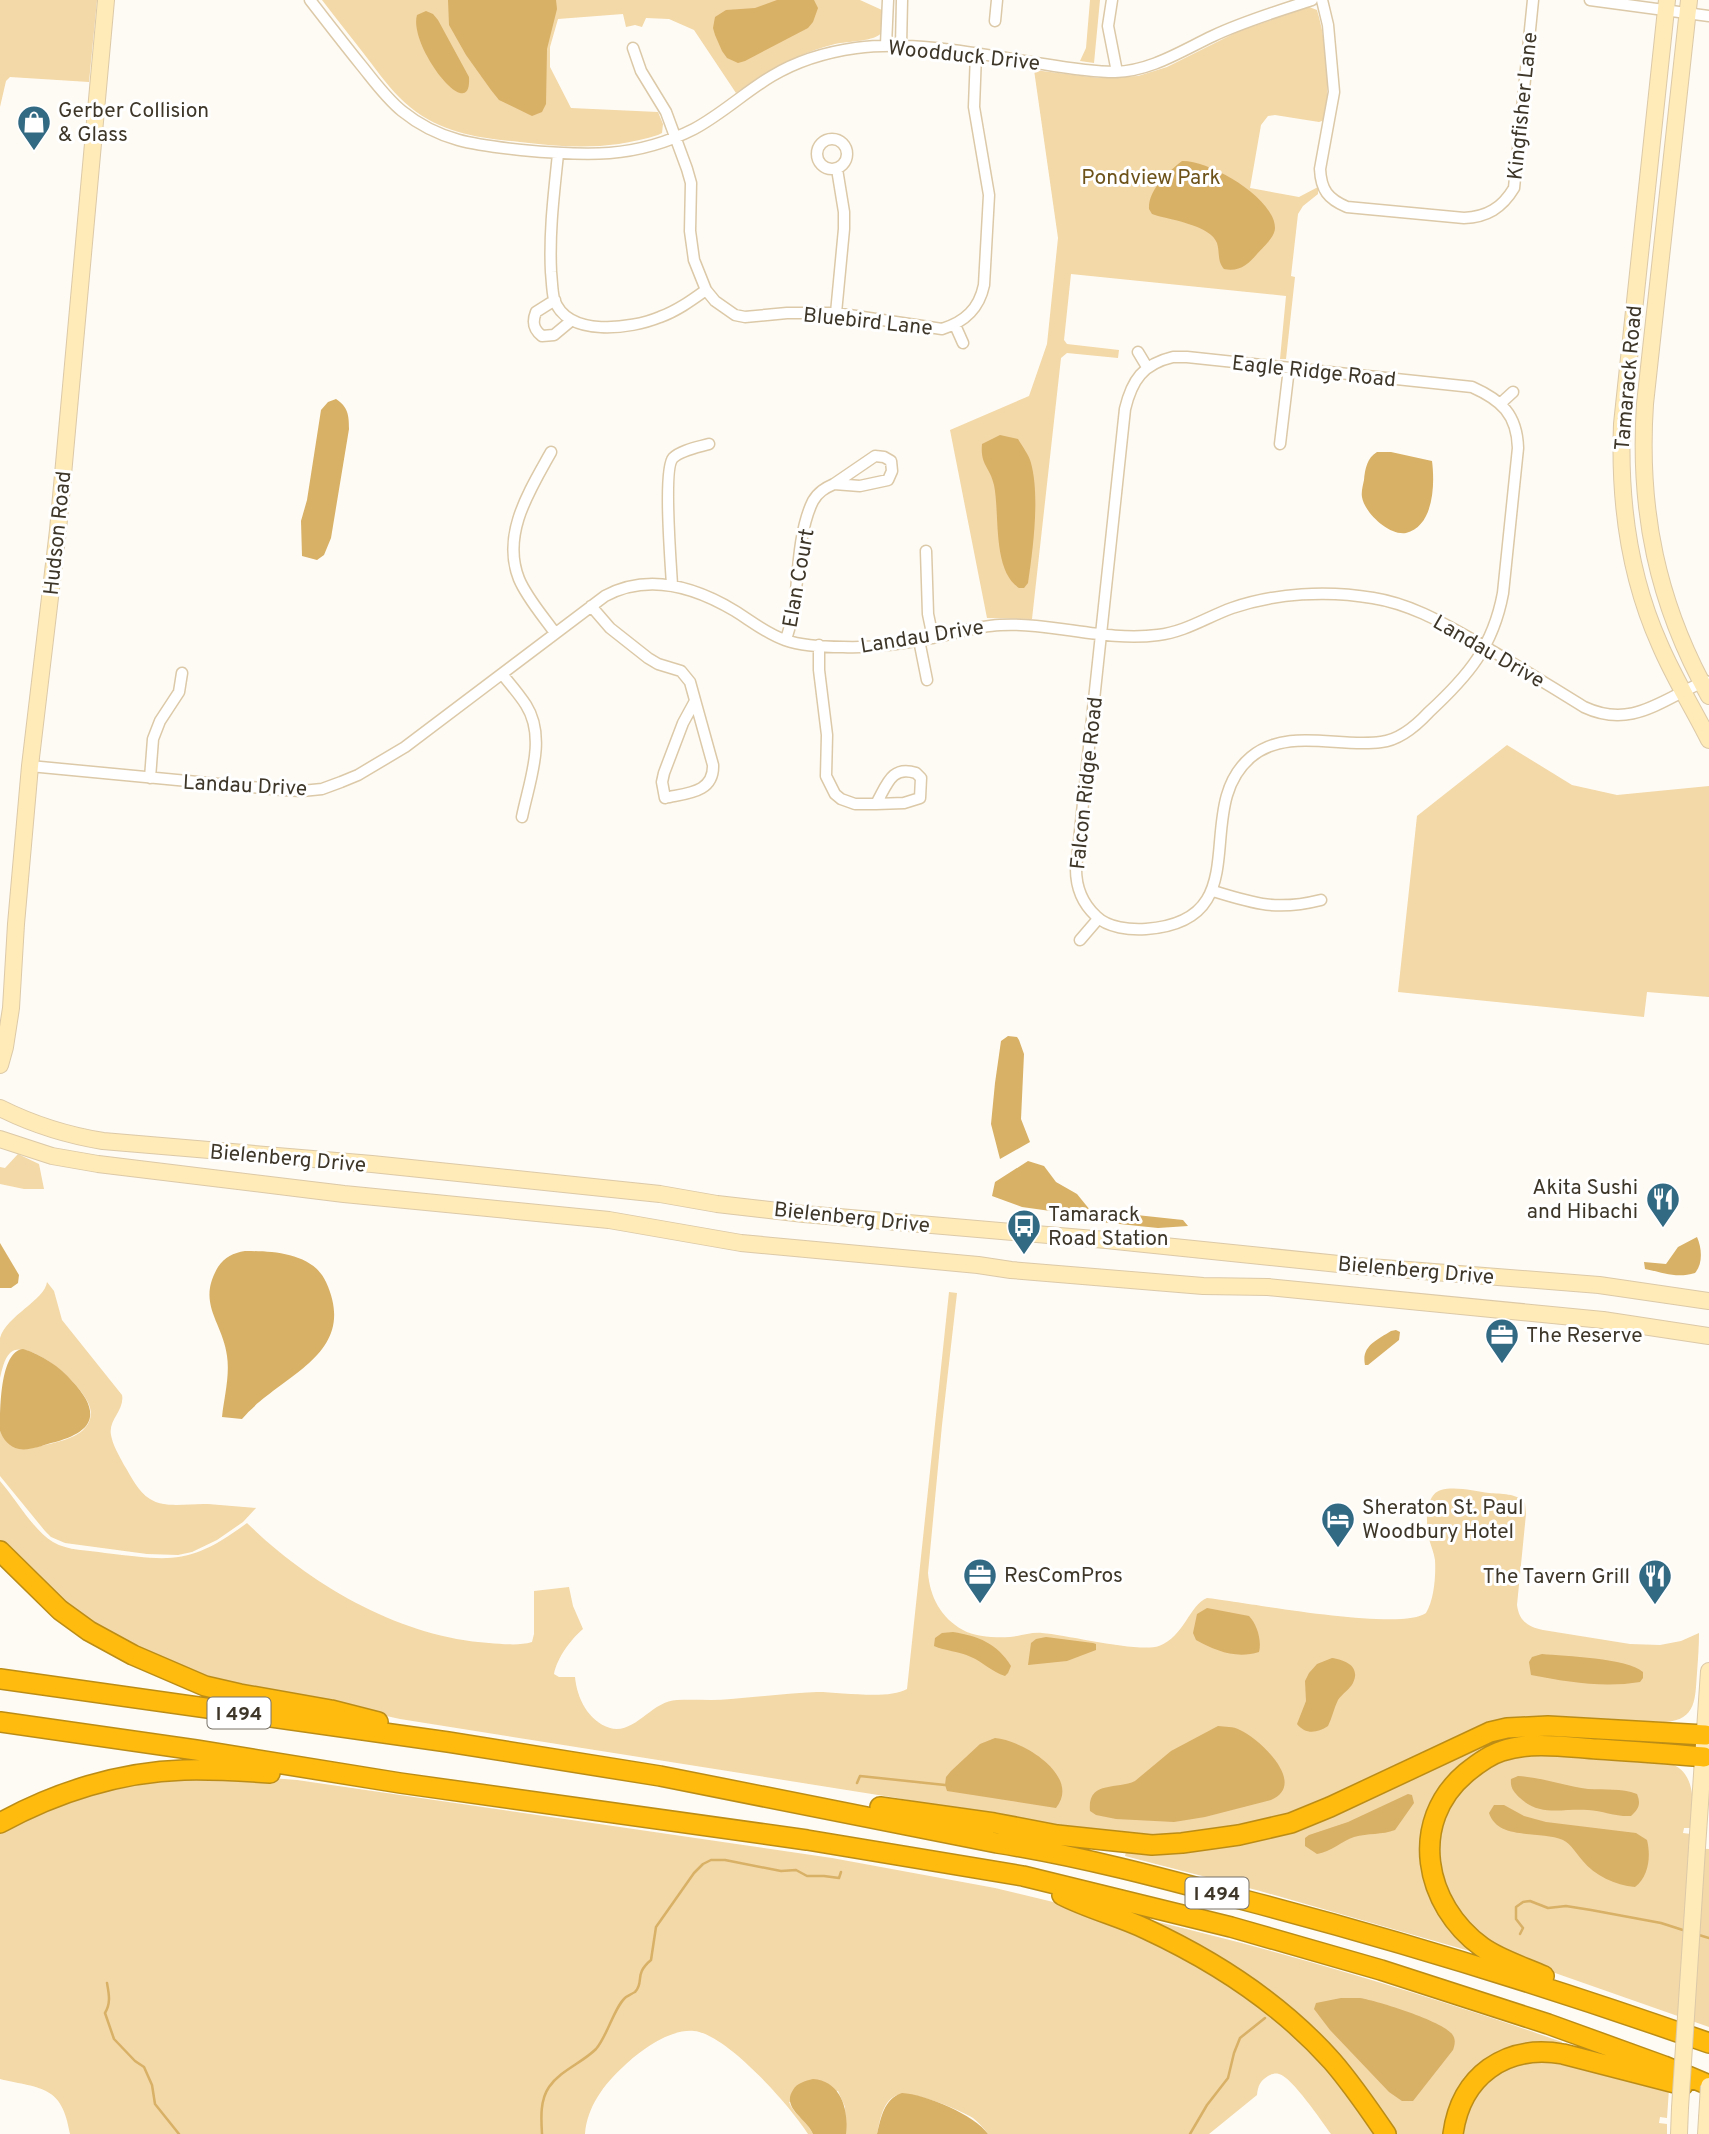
<svg xmlns="http://www.w3.org/2000/svg" width="1709" height="2134" font-family="Overpass,sans-serif">
<style>
.green{fill:#f3d8a8}
.water{fill:#d8b066}
.lines{fill:none;stroke-linecap:round;stroke-linejoin:round}
.stream{stroke:#d8b066;stroke-width:2.5}
.street-casing{stroke:#dcc9a8;stroke-width:13}
.secondary-casing{stroke:#dcc9a8;stroke-width:18}
.highway-casing{stroke:#bb8d17;stroke-width:22}
.street{stroke:#fff;stroke-width:10}
.secondary{stroke:#ffebb7;stroke-width:16}
.highway{stroke:#ffbb0e;stroke-width:19}
.secondary-bridge-casing{stroke:#dcc9a8;stroke-width:18;stroke-linecap:butt}
.secondary-bridge{stroke:#ffebb7;stroke-width:16}
.labels{text-anchor:middle;stroke-width:6;stroke-linejoin:round;paint-order:stroke}
.shield{fill:#fff;stroke:#787369;stroke-width:2}
.shield-label{font-size:19px;font-weight:bold;fill:#3e3729}
.street-label{font-size:21px;fill:#3e3729;stroke:#fff}
.poi-label{font-size:21px;fill:#3e3729;stroke:#fff;text-anchor:start}
.park-label{font-size:21px;fill:#6d521a;stroke:#fff}
</style>
<rect width="100%" height="100%" fill="#fefbf4"/>
<path class="green" d="M0,0H97L89,82L10,77L6,81L0,107Z
M322,0H860L882,10V32C876,42 847,41 835,44C798,53 767,72 736,93L694,30L669,19L646,18L642,27L635,25L626,27L623,14L558,19L550,47V67L571,108L658,112L663,124L662,133L658,135C610,150 569,148 520,142C480,138 443,134 410,107C395,95 383,79 371,63C355,42 338,21 322,0Z
M1090,0H1100L1094,63L1080,61L1086,48Z
M1309,7L1317,10C1327,43 1330,87 1325,120L1319,122L1275,115L1268,116L1261,125L1250,188L1299,197L1318,187V194L1303,206L1298,214L1291,276L1295,277L1286,359H1280L1286,296L1071,274L1064,340L1067,344L1119,350L1118,358L1067,353L1061,358L1032,619L987,618L950,430L1029,396L1047,344L1058,238L1034,70L1099,78L1138,76L1167,67L1239,31Z
M1507,745L1572,785L1617,795L1709,786V997L1647,992L1644,1017L1398,992L1417,816Z
M18,1154L39,1164L44,1189H24L0,1184V1167L5,1168Z
M47,1282L54,1291L62,1320L122,1395C125,1410 108,1420 111,1435C113,1446 119,1455 124,1465C131,1476 138,1492 150,1499C165,1509 190,1503 208,1504C224,1505 240,1507 256,1508L243,1522L217,1540L192,1552L178,1555L147,1554L65,1543L51,1537L45,1531L0,1476V1431C4,1441 13,1448 24,1449C31,1449 39,1446 45,1445C62,1441 89,1436 91,1414C93,1391 28,1335 10,1353C4,1359 2,1370 0,1378C0,1366 0,1349 0,1338C6,1316 45,1300 47,1282Z
M949,1292L957,1293L942,1425L928,1573C930,1597 941,1618 963,1630C975,1637 997,1638 1010,1637C1021,1636 1031,1632 1042,1633C1068,1635 1139,1653 1159,1646C1184,1637 1190,1604 1207,1598C1245,1602 1401,1632 1426,1613C1434,1600 1436,1576 1435,1560C1434,1553 1431,1546 1429,1539C1426,1526 1424,1495 1441,1490C1455,1486 1475,1491 1489,1493C1501,1494 1517,1493 1525,1503L1526,1514L1517,1605C1519,1621 1528,1627 1543,1630L1630,1644L1660,1645L1681,1641L1699,1633C1699,1646 1698,1659 1697,1673C1695,1698 1697,1720 1665,1722L1532,1719L1287,1815L1213,1832L1148,1836L1101,1833L976,1813L897,1798L400,1719L202,1675L155,1658L76,1612L26,1570L0,1541V1481C16,1499 33,1530 53,1542C68,1551 88,1550 105,1553C173,1561 190,1565 247,1523C310,1585 400,1637 489,1643C503,1644 519,1646 532,1642L534,1634V1591L569,1587L573,1606L583,1629C571,1639 557,1658 554,1674L559,1677H575C577,1698 588,1721 610,1728C635,1735 651,1701 677,1700C695,1699 713,1701 731,1699C759,1697 788,1693 817,1692C841,1692 888,1700 907,1689Z
M1493,1736L1495,1741L1459,1767L1446,1781L1424,1862L1480,1954L1260,1891L1125,1856L1126,1852L1159,1851L1208,1846Z
M1524,1753L1669,1763C1697,1772 1693,1804 1692,1828H1684L1683,1833L1691,1834V1848L1709,1849V2027L1538,1967L1494,1945L1474,1928L1460,1912L1446,1891L1438,1850L1445,1811L1478,1768Z
M246,1776L297,1780L832,1858L995,1888L1078,1908L1121,1923L1243,1991L1329,2067L1378,2134H1331C1322,2122 1292,2077 1279,2074C1275,2073 1272,2074 1268,2076C1260,2081 1258,2086 1257,2095L1209,2134H988C984,2128 979,2123 973,2118C960,2110 909,2088 895,2096C882,2103 880,2121 877,2134H846L845,2107L838,2091L789,2102C794,2115 807,2121 813,2134H808C791,2107 727,2034 694,2031C669,2029 641,2050 624,2066C604,2084 587,2107 585,2134H70C62,2085 42,2089 0,2079V1828L30,1813L137,1780Z
M1154,1921C1292,1954 1428,1995 1562,2042L1560,2047L1505,2053L1447,2134H1393L1341,2067L1153,1925Z
M1540,2058L1669,2089L1667,2118L1660,2117L1659,2123L1667,2124V2134H1459L1471,2096L1498,2070Z"/>
<path class="water" d="M448,0H556L557,9L547,49L546,104L542,112L532,116L499,100L491,90L466,55L449,25Z
M777,0H814L818,8L813,22L808,28L745,61L738,63L727,58L722,51L715,35L713,28L715,17L726,10L755,8Z
M426,11L433,14L438,20L469,77C472,128 408,46 417,15Z
M1182,161C1209,160 1275,198 1275,228C1275,237 1263,247 1257,254C1248,265 1239,272 1224,269C1217,261 1220,253 1217,243C1211,226 1173,220 1158,216L1152,214L1149,209C1148,190 1168,172 1182,161Z
M336,399C348,407 349,415 349,429L331,538L324,555L317,560L302,556L301,521L307,500L321,410L328,402Z
M1000,435L1018,439C1022,446 1029,455 1031,463C1040,496 1033,549 1028,583L1024,588H1019C992,570 1000,514 994,485C990,467 980,465 982,444Z
M1377,452H1391L1432,461C1435,484 1434,526 1406,533C1389,536 1364,512 1362,497C1361,492 1363,485 1364,480C1365,469 1367,458 1377,452Z
M1008,1036L1017,1037L1019,1040L1024,1054L1021,1119L1030,1142L1000,1159L991,1124L995,1083L1001,1041Z
M1028,1161L1044,1166L1056,1182L1077,1194L1090,1210L1183,1220L1188,1226L1158,1228L1100,1222L1079,1215L1022,1207L992,1196L995,1182Z
M1697,1237C1702,1248 1703,1264 1695,1273C1676,1279 1662,1272 1645,1269L1644,1262L1666,1264L1678,1247Z
M0,1243L19,1275L18,1283L11,1288H0Z
M245,1251C273,1251 313,1253 326,1282C360,1356 279,1375 242,1419L222,1417C224,1398 230,1376 227,1356C223,1322 196,1304 218,1267C225,1257 233,1253 245,1251Z
M1391,1331L1396,1330L1400,1332L1399,1340L1368,1365H1365C1361,1346 1377,1340 1391,1331Z
M23,1349C41,1354 60,1367 72,1381C104,1415 92,1433 51,1443C41,1446 28,1451 19,1449C9,1447 3,1439 0,1431C0,1409 0,1351 23,1349Z
M1207,1608L1249,1616C1257,1624 1262,1641 1259,1652C1236,1659 1216,1651 1196,1640L1193,1633L1197,1614Z
M953,1632C978,1636 997,1643 1011,1666L1008,1673L1005,1676C992,1672 983,1662 971,1657C959,1651 945,1651 934,1646L935,1638L942,1633Z
M1046,1637L1093,1643L1096,1644V1650L1067,1661L1028,1665L1031,1643L1036,1639Z
M1542,1654C1565,1656 1627,1658 1643,1672V1678L1640,1682C1604,1688 1567,1682 1531,1675L1529,1662L1532,1657Z
M1332,1658C1345,1660 1361,1666 1353,1683C1350,1689 1342,1694 1338,1700C1334,1708 1332,1718 1328,1726C1317,1733 1306,1735 1297,1724L1306,1701L1305,1681L1309,1673L1317,1664Z
M1218,1726C1225,1727 1233,1726 1240,1730C1260,1739 1308,1784 1271,1800L1205,1817L1174,1822L1116,1819L1096,1815L1090,1811C1087,1780 1117,1790 1135,1781L1171,1751Z
M995,1738C1022,1740 1082,1776 1056,1808L947,1791L945,1785L946,1777L951,1771L980,1744Z
M1518,1776C1541,1777 1564,1786 1588,1789C1605,1790 1621,1788 1637,1794C1641,1804 1639,1809 1631,1816C1617,1817 1603,1811 1588,1810C1563,1808 1540,1817 1520,1798C1514,1792 1510,1788 1511,1779Z
M1408,1794L1412,1795L1414,1803L1395,1830C1382,1835 1368,1833 1354,1837C1342,1841 1331,1852 1317,1854L1305,1846V1838L1309,1835L1348,1822Z
M1494,1805H1504L1524,1816L1546,1822L1636,1833L1647,1840C1651,1856 1649,1876 1635,1887C1615,1885 1595,1876 1582,1860C1576,1853 1571,1844 1563,1840C1540,1830 1498,1841 1489,1813Z
M1360,1998C1378,2001 1442,2021 1452,2034C1456,2039 1455,2044 1453,2050L1413,2101H1402L1389,2092L1330,2030L1314,2009L1316,2003L1341,1998Z
M813,2079C841,2081 849,2110 846,2134H813C807,2119 781,2108 793,2090C797,2083 805,2081 813,2079Z
M902,2093C925,2094 975,2115 988,2134H877C881,2117 884,2099 902,2093Z"/>
<g class="lines">
<path class="stream" d="M857,1783L860,1776L945,1785
M1520,1934L1523,1928L1516,1919V1907L1523,1902L1530,1901L1548,1908L1566,1906L1591,1910L1661,1923L1686,1931
M1699,1935L1709,1938
M107,1983C109,1994 111,2003 105,2013L114,2039L135,2061L144,2067L152,2085L155,2104L179,2134
M542,2134C541,2118 540,2100 549,2087C561,2070 582,2063 596,2049C608,2035 614,2007 626,1997C628,1996 633,1993 635,1992C645,1982 633,1975 651,1960L656,1927L694,1873L703,1864L711,1860H725L781,1871L796,1870L807,1876H824L839,1878L841,1872
M1190,2134L1207,2105L1228,2078L1234,2053L1240,2038L1265,2018"/>
<g class="street-casing">
<path id="street" d="M310,0C327,22 344,44 361,65C374,81 386,98 402,111C439,141 475,145 521,150C585,156 635,159 694,129C722,114 745,92 772,76C797,61 827,52 856,48C915,40 985,55 1043,64C1067,68 1091,72 1115,72C1151,71 1181,51 1213,36C1242,22 1281,10 1312,0
M1112,0L1108,26L1117,72
M1322,0L1328,25L1334,92L1320,169C1321,190 1328,199 1347,207L1464,218C1487,217 1502,208 1514,188L1533,0
M1590,0L1709,16
M995,21L997,0
M886,45L888,0
M901,46L902,0
M633,48L641,71L666,112L687,169L691,183L690,231L694,260L706,290L715,301L735,315L745,317L787,313H836L942,329C965,322 979,309 984,285L989,195L974,107L976,54
M817 154a15 15 0 1 1 30 0a15 15 0 1 1-30 0Z
M558,154C554,193 549,232 551,272C552,281 552,291 554,299C567,338 631,329 660,317C677,311 692,300 706,290
M555,300L536,312C532,322 533,329 542,336L554,335L572,320
M836,313L844,229V212L837,169
M955,325L963,343
M1138,352L1147,367
M1173,357H1187L1472,387C1501,400 1517,414 1518,448L1503,593C1493,647 1468,676 1429,712C1416,726 1400,740 1381,742C1338,748 1287,727 1251,757C1189,809 1261,921 1146,929C1130,930 1108,928 1096,916C1082,903 1076,887 1076,869L1125,409C1132,380 1143,364 1173,357Z
M1501,403L1513,392
M1280,444L1289,368
M551,452C530,490 501,534 519,579C527,598 543,616 555,633
M875,456L884,457L891,461L892,471L888,480L860,486L834,484Z
M926,551L928,614L933,638
M672,585C671,566 663,469 673,458C681,450 699,447 709,444
M591,606L610,628L648,658L658,664L681,671L690,682L713,765C714,793 687,793 665,798L662,782L664,773L683,723L695,701
M786,640C789,628 794,616 795,603C798,572 799,529 813,501C818,492 825,488 834,484
M919,640L927,680
M819,645V670L827,735L826,776L835,794L841,799L855,804H876C887,785 891,765 916,773L921,778L920,798L904,803L876,804
M502,674C510,684 519,694 526,705C547,738 529,782 522,817
M30,766L282,790L302,791L322,789L341,782L358,775L405,747L605,596C648,573 695,587 735,611C751,621 767,634 785,640C802,646 825,647 843,647C872,648 904,644 932,638C955,634 976,626 1000,625C1052,622 1105,642 1158,635C1185,632 1207,617 1232,608C1276,593 1327,590 1373,598C1411,604 1443,623 1475,641C1512,662 1548,685 1584,707C1633,730 1663,698 1706,681
M150,778L153,739L160,721L179,692L182,673
M1213,891C1255,904 1277,911 1321,900
M1080,940L1098,919"/>
</g>
<g class="secondary-casing">
<path id="secondary" d="M1667,0L1622,424C1619,499 1629,576 1660,645C1674,678 1693,708 1709,740
M1689,0L1645,404C1638,510 1657,603 1709,696
M0,1065L5,1047L11,1008L16,924L30,766L58,530L106,0
M0,1108C34,1125 66,1135 103,1141L372,1164L660,1194L717,1204L804,1214L1106,1240L1358,1266L1599,1285L1709,1301
M0,1139L52,1156L98,1164L344,1194L609,1220L741,1243L978,1265L1011,1270L1203,1286L1268,1287L1603,1320L1709,1336
M1697,1848L1709,1671
M1679,2134L1680,2108
M1706,2134L1707,2118"/>
</g>
<g class="highway-casing">
<path id="highway" d="M0,1551L60,1610L89,1631L133,1655L205,1686L240,1694L331,1710L378,1722
M0,1679L448,1742L660,1776L997,1843C1080,1856 1162,1878 1244,1900C1401,1941 1556,1989 1709,2043
M0,1722L196,1750L400,1783L807,1840L1023,1876L1231,1927L1381,1970L1548,2024L1664,2066L1709,2085
M880,1807L994,1823L1057,1835L1152,1845L1182,1843L1239,1835L1291,1823L1330,1807L1490,1732L1507,1728L1548,1726L1705,1735
M0,1823C56,1792 120,1772 184,1770C212,1769 241,1771 270,1773
M1062,1895C1089,1909 1119,1916 1146,1929C1215,1961 1281,2004 1332,2061C1352,2084 1369,2109 1386,2134
M1544,1976C1524,1967 1500,1960 1482,1947C1424,1905 1408,1822 1466,1773C1477,1764 1489,1755 1502,1751C1532,1741 1567,1747 1597,1749C1633,1751 1668,1754 1704,1757
M1453,2134C1461,2076 1505,2044 1563,2054L1683,2085"/>
</g>
<use href="#street" class="street"/>
<use href="#secondary" class="secondary"/>
<use href="#highway" class="highway"/>
<g class="secondary-bridge-casing">
<path id="secondary-bridge" d="M1680,2108L1697,1848
M1707,2118L1709,2086"/>
</g>
<use href="#secondary-bridge" class="secondary-bridge"/>
</g>
<defs>
<g id="shop-pin" transform="scale(1.75)"><path d="M0 17L-7.5 6A9.5 9.5 0 1 1 7.5 6Z" fill="#326983" stroke="#fff"/><path d="M-5-2.5h2.3a2.7 3.5 0 0 1 5.4 0H5L5.5 6h-11ZM-1.5-2.5h3a1.5 2.3 0 0 0-3 0Z" fill="#fff"/></g>
<g id="restaurant-pin" transform="scale(1.75)"><path d="M0 17L-7.5 6A9.5 9.5 0 1 1 7.5 6Z" fill="#326983" stroke="#fff"/><path d="M-5-6h1v4h1v-4h1v4h1v-4h1v5L-1.5 .5V6h-2V.5L-5-1ZM5-6V6H3V1.5H1.5Q1.5-4 5-6Z" fill="#fff"/></g>
<g id="bus-pin" transform="scale(1.75)"><path d="M0 17L-7.5 6A9.5 9.5 0 1 1 7.5 6Z" fill="#326983" stroke="#fff"/><path d="M-5-6H5V4H4V6H2V4H-2V6H-4V4H-5ZM-3.5-4V0h7V-4ZM-3.5 1.2v1.5H-2V1.2ZM2 1.2v1.5H3.5V1.2Z" fill="#fff"/></g>
<g id="office-pin" transform="scale(1.75)"><path d="M0 17L-7.5 6A9.5 9.5 0 1 1 7.5 6Z" fill="#326983" stroke="#fff"/><path d="M-6-3h4V-5.5h4V-3h4V5H-6ZM-1-4.5V-3h2v-1.5ZM-6 0V1H6V0Z" fill="#fff"/></g>
<g id="hotel-pin" transform="scale(1.75)"><path d="M0 17L-7.5 6A9.5 9.5 0 1 1 7.5 6Z" fill="#326983" stroke="#fff"/><path d="M-6-4.5h1.5V1H6V5H4.5V3h-9V5H-6ZM-4 0a1.8 1.8 0 1 1 3.6 0ZM.5 0V-2.5h3Q6-2.5 6 0Z" fill="#fff"/></g>
</defs>
<g fill-rule="evenodd">
<use href="#shop-pin" x="34" y="122"/>
<use href="#restaurant-pin" x="1663" y="1199"/>
<use href="#bus-pin" x="1024" y="1226"/>
<use href="#office-pin" x="1502" y="1335"/>
<use href="#hotel-pin" x="1338" y="1519"/>
<use href="#office-pin" x="980" y="1575"/>
<use href="#restaurant-pin" x="1655" y="1576"/>
</g>
<g class="labels">
<g class="shield">
<rect x="207.5" y="1697.5" width="63" height="31" rx="5"/>
<rect x="1185.5" y="1877.5" width="63" height="31" rx="5"/>
</g>
<g class="shield-label">
<text x="239" y="1720">I 494</text>
<text x="1217" y="1900">I 494</text>
</g>
<g class="street-label">
<text transform="translate(964 55) rotate(6)" y="7">Woodduck Drive</text>
<text transform="translate(1522 106) rotate(-84)" y="7">Kingfisher Lane</text>
<text transform="translate(868 321) rotate(6)" y="7">Bluebird Lane</text>
<text transform="translate(1314 371) rotate(6)" y="7">Eagle Ridge Road</text>
<text transform="translate(1628 378) rotate(-85)" y="7">Tamarack Road</text>
<text transform="translate(57 533) rotate(-84)" y="7">Hudson Road</text>
<text transform="translate(798 578) rotate(-80)" y="7">Elan Court</text>
<text transform="translate(922 636) rotate(-9)" y="7">Landau Drive</text>
<text transform="translate(1489 651) rotate(30)" y="7">Landau Drive</text>
<text transform="translate(1086 783) rotate(-84)" y="7">Falcon Ridge Road</text>
<text transform="translate(245 785) rotate(3)" y="7">Landau Drive</text>
<text transform="translate(288 1158) rotate(5)" y="7">Bielenberg Drive</text>
<text transform="translate(852 1217) rotate(6)" y="7">Bielenberg Drive</text>
<text transform="translate(1416 1270) rotate(5)" y="7">Bielenberg Drive</text>
</g>
<g class="poi-label">
<text x="58" y="117">Gerber Collision<tspan x="58" dy="24">&amp; Glass</tspan></text>
<text x="1638" y="1194" text-anchor="end">Akita Sushi<tspan x="1638" dy="24">and Hibachi</tspan></text>
<text x="1048" y="1221">Tamarack<tspan x="1048" dy="24">Road Station</tspan></text>
<text x="1526" y="1342">The Reserve</text>
<text x="1362" y="1514">Sheraton St. Paul<tspan x="1362" dy="24">Woodbury Hotel</tspan></text>
<text x="1004" y="1582">ResComPros</text>
<text x="1630" y="1583" text-anchor="end">The Tavern Grill</text>
</g>
<g class="park-label">
<text x="1151" y="184">Pondview Park</text>
</g>
</g>
</svg>
